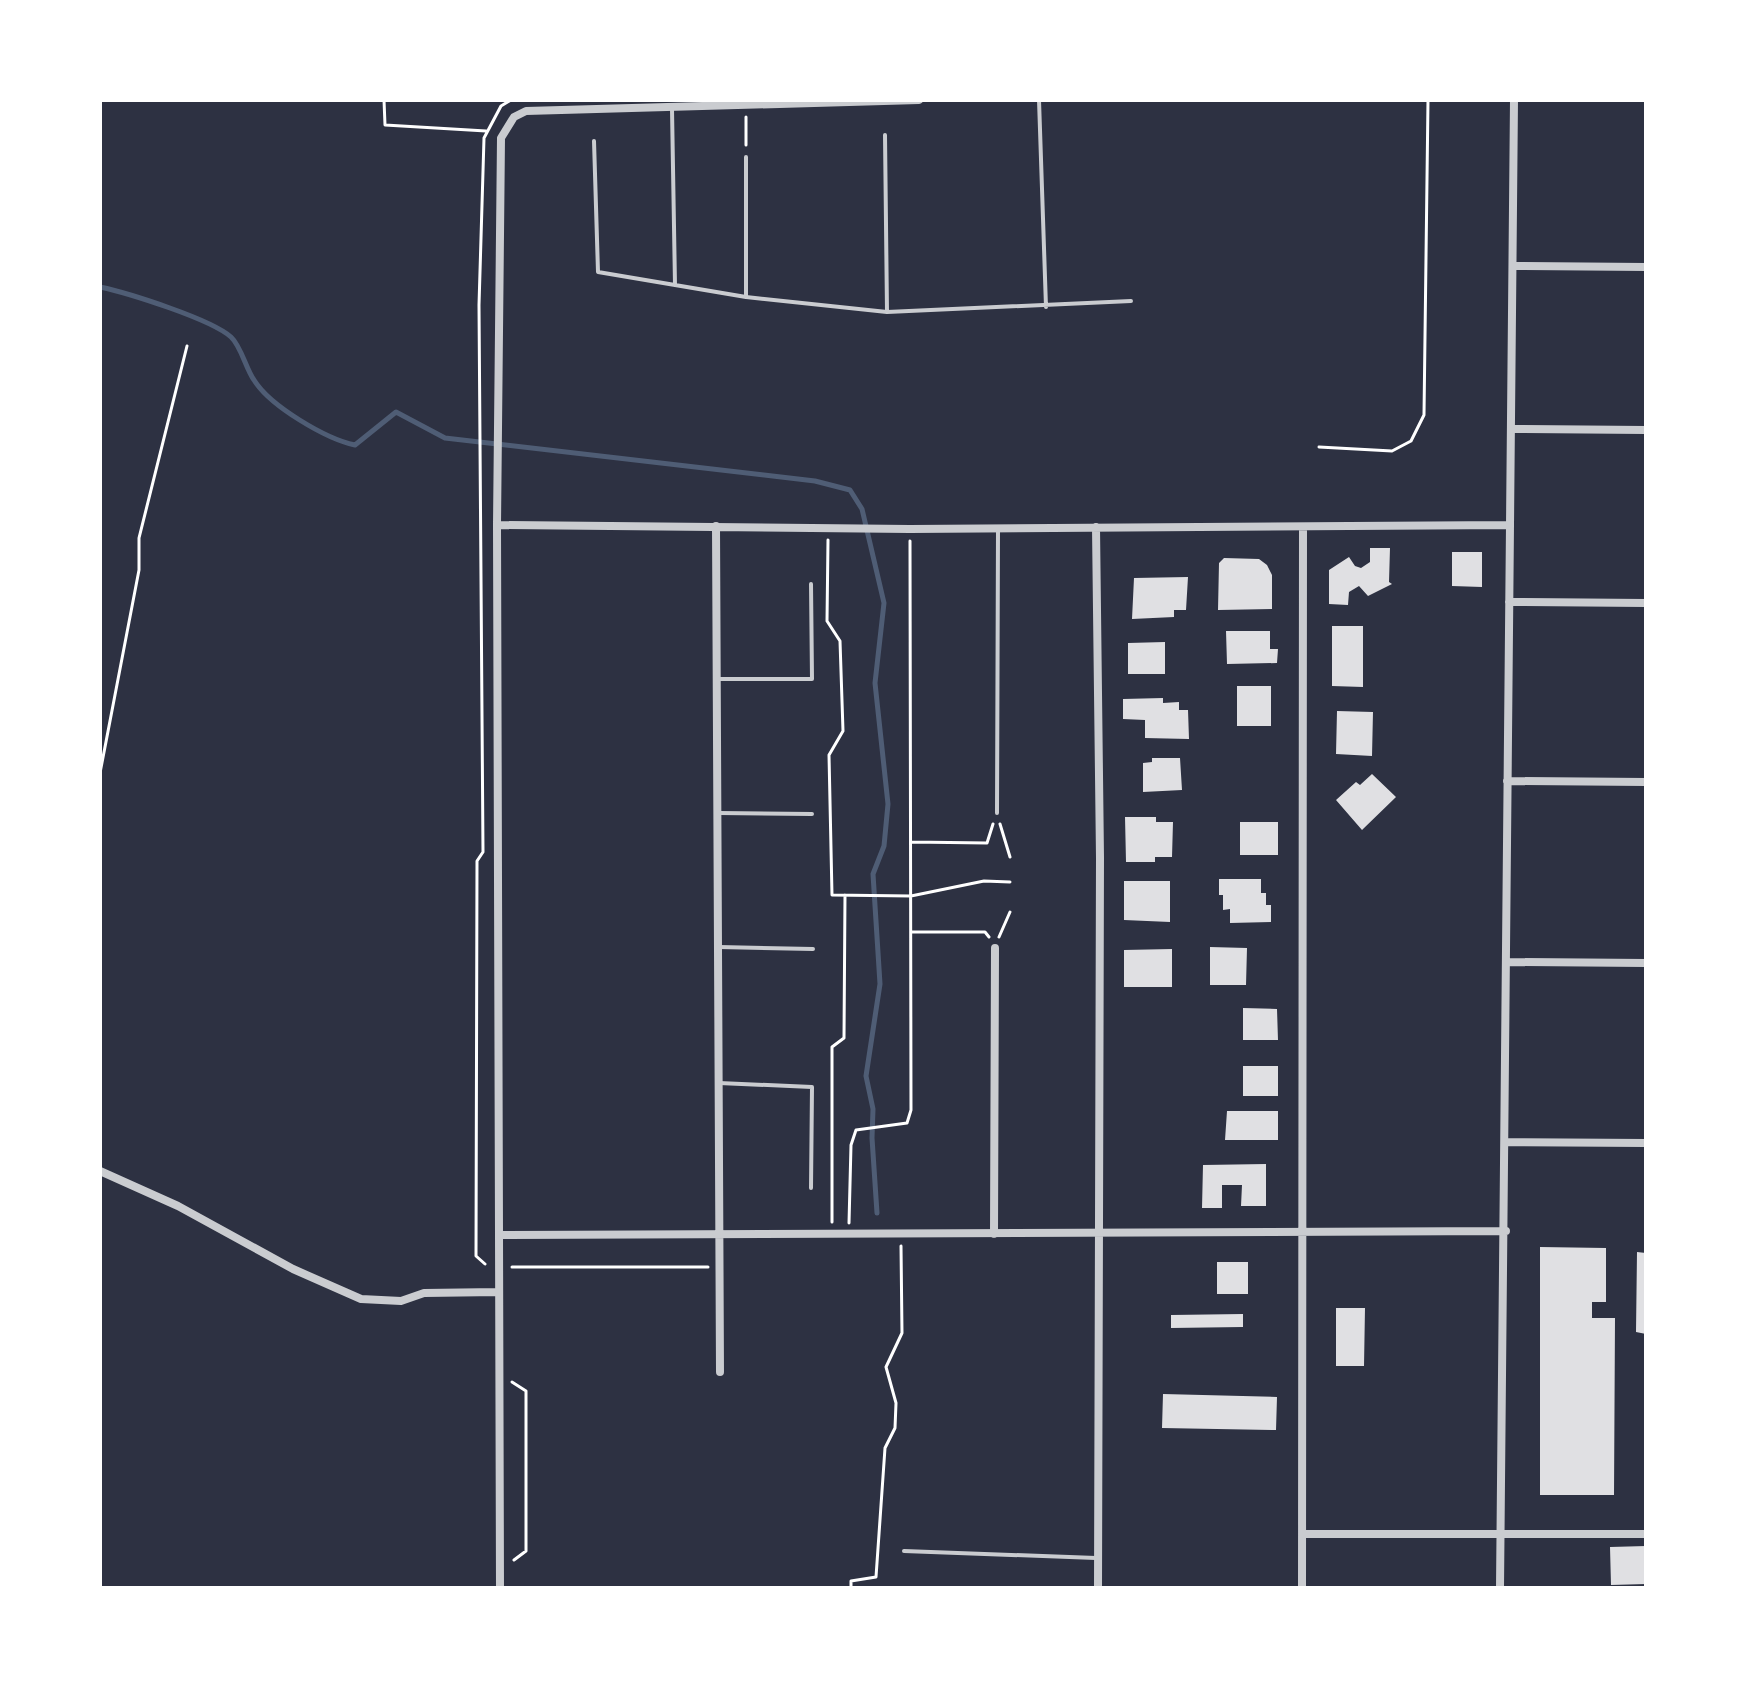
<svg xmlns="http://www.w3.org/2000/svg" width="1746" height="1688" font-family="'Titillium Web',sans-serif">
<style>
.lines{fill:none;stroke-linecap:round;stroke-linejoin:round}
.stream{stroke:#4f5d75;stroke-width:5}
.building{fill:#e0e0e3}
.path{stroke:#fff;stroke-width:3}
.service{stroke:#caccd0;stroke-width:4}
.minor{stroke:#caccd0;stroke-width:8}
</style>
<rect width="100%" height="100%" fill="#2d3142"/>
<g class="lines">
<path class="stream" d="M100,287C128,293 211,319 231,337C241,346 246,369 254,380C270,406 326,439 355,445L396,412L445,438L815,481L850,490L862,509L884,603L875,683L888,804L884,846L873,874L880,984L866,1076L873,1109L872,1138L877,1213"/>
</g>
<path class="building" d="M1370,548H1390L1389,582L1392,584L1368,596L1359,586L1349,592L1348,605L1329,604V570L1349,557L1355,566L1361,568L1370,562Z
M1452,552H1482V587L1452,586Z
M1224,558L1259,559L1267,565L1272,575V609L1218,610L1219,563Z
M1188,577L1186,610H1174V617L1132,619L1134,578Z
M1332,626H1363V687L1332,686Z
M1226,631H1270V649H1278L1277,663L1227,664Z
M1165,642V674H1128V643Z
M1237,686H1271V726H1237Z
M1163,698V703L1179,702V710H1188L1189,739L1145,738V720L1123,719V699Z
M1337,711L1373,712L1372,756L1336,754Z
M1152,758H1180L1182,790L1143,792V763L1152,762Z
M1372,774L1396,797L1362,830L1336,800L1356,782L1360,785Z
M1125,817H1156V822H1173L1172,857H1155V862H1126Z
M1240,822H1278V855H1240Z
M1219,879H1261V893H1266V905H1271V922L1230,923V909L1223,910V895H1219Z
M1124,881H1170V922L1124,920Z
M1210,947L1247,948L1246,985H1210Z
M1172,949V987H1124V950Z
M1243,1008L1277,1009L1278,1040H1243Z
M1243,1066H1278V1096H1243Z
M1227,1111H1278V1140H1225Z
M1266,1164V1206H1241L1242,1185H1222V1208H1202L1203,1165Z
M1540,1247L1606,1248V1302H1592V1318H1615L1614,1495H1540Z
M1637,1252L1646,1253V1334L1636,1332Z
M1217,1262H1248V1294H1217Z
M1336,1308H1365L1364,1366H1336Z
M1243,1314V1327L1171,1328V1315Z
M1163,1394L1277,1397L1276,1430L1162,1428Z
M1646,1546V1584L1611,1585L1610,1547Z"/>
<g class="lines">
<path class="path" d="M384,100L385,125L486,131
M746,117V145
M1319,447L1392,451L1411,441L1424,415L1428,100
M828,540L827,621L840,641L843,731L829,755L832,895L911,896L984,881L1010,882
M100,773L139,570V538L187,346
M1000,824L1010,857
M911,842L987,843L993,824
M911,932H985L989,937
M999,937L1010,912
M832,1222V1047L844,1038L845,895
M849,1223L851,1145L856,1130L907,1123L911,1110L910,541
M485,1264L476,1256L477,861L483,852L479,305L484,138L501,106L511,100
M512,1267H708
M512,1382L526,1391V1551L514,1560
M851,1588V1581L876,1577L885,1448L895,1428L896,1403L886,1367L902,1333L901,1246"/>
<path class="service" d="M1039,100L1046,307
M672,109L675,285
M885,135L887,312
M594,141L598,272L746,297L887,312L1131,301
M746,297V157
M719,679H812L811,584
M719,813L812,814
M997,813L998,530
M719,947L813,949
M719,1083L812,1087L811,1188
M904,1551L1096,1558"/>
<path class="minor" d="M1513,266L1646,267
M1511,429L1646,430
M497,525L910,529L1509,525
M716,526L720,1372
M1096,527L1100,858L1098,1588
M1509,602L1646,603
M1507,781L1646,782
M1507,962L1646,963
M1506,1142L1646,1143
M100,1171L178,1206L293,1269L361,1299L401,1301L424,1293L498,1292
M994,1234L995,948
M499,1235L1506,1231
M1302,1534H1646
M500,1588L497,525L501,138L514,117L526,111L919,100
M1302,1588L1303,527
M1500,1588L1514,100"/>
</g>
<rect width="1746" height="1688" fill="none" stroke="#ffffff" stroke-width="204"/>
</svg>
